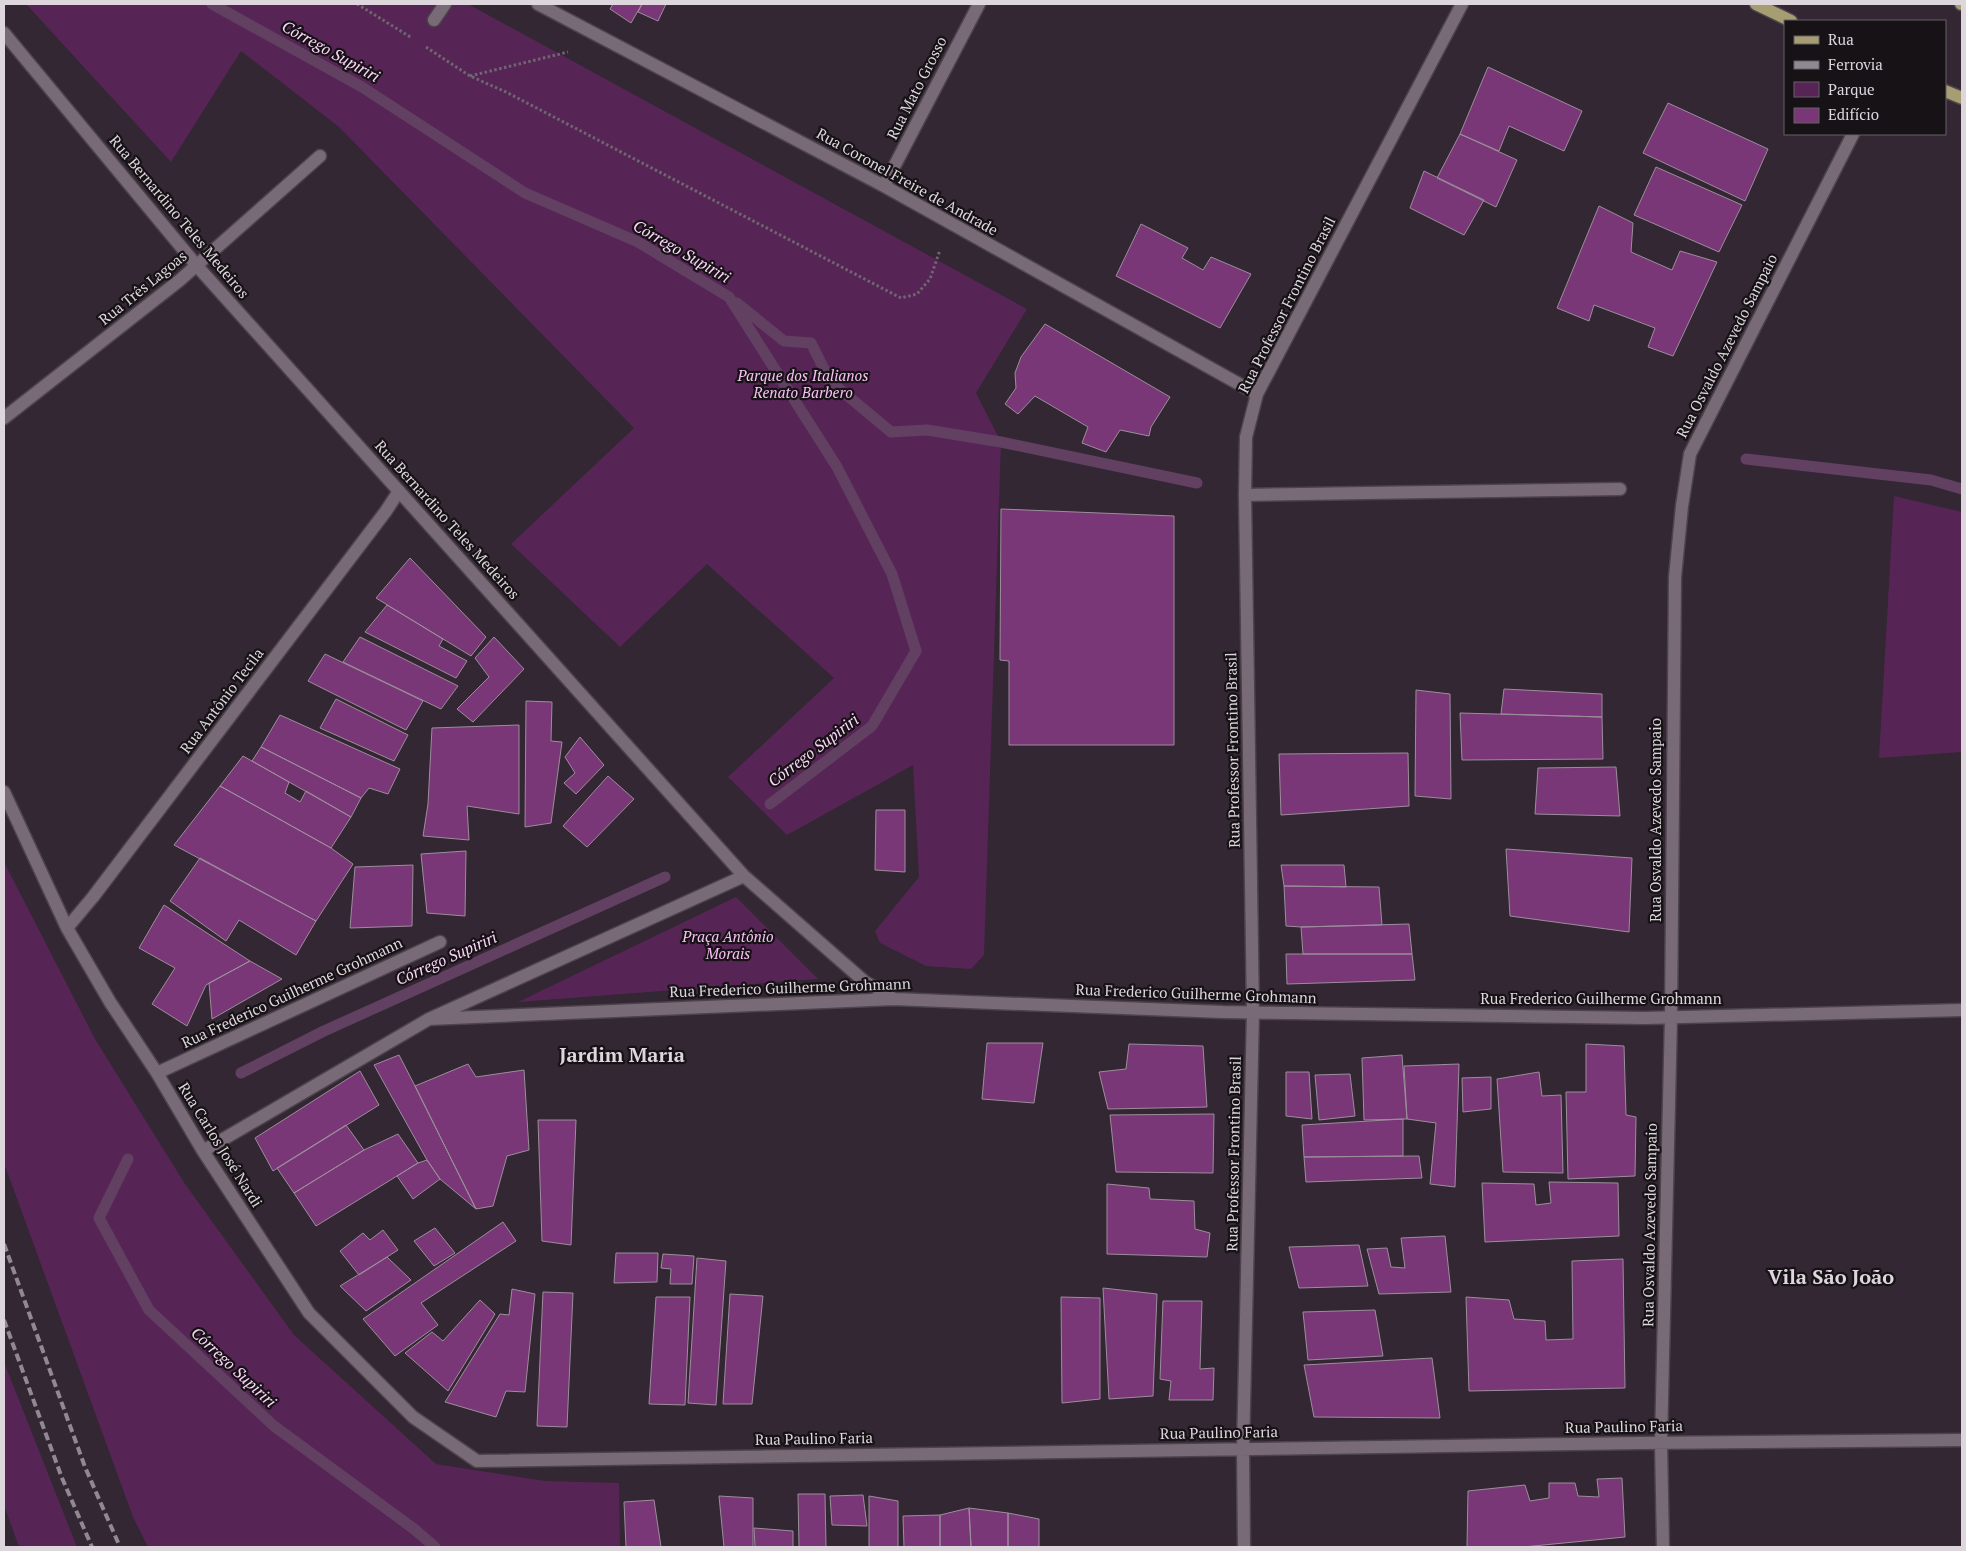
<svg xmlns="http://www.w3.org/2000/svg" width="1966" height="1551" font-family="'PT Serif',serif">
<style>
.green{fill:#562555}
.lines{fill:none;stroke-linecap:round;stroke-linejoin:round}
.stream{stroke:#624062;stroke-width:11}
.building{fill:#793778;stroke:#9c8e9b}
.minor-casing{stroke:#4d434c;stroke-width:15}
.major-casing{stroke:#4d434c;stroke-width:15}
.path{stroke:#706670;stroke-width:3;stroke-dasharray:2.5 2.5;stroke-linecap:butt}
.minor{stroke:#786b77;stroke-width:12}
.major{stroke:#a69d73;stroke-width:12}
.rail{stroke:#918991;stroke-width:4;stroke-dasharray:8 4;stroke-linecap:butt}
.labels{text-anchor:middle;stroke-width:4.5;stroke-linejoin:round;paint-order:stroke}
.street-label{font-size:15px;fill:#ddd6dd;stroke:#171216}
.park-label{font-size:15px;font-style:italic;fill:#f8c0f5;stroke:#171216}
.water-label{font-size:16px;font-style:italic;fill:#fbd5f9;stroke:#171216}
.district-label{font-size:20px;font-weight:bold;fill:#ddd6dd;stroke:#171216}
</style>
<rect width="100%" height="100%" fill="#322732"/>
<path class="green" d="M26,4H468L1027,309L976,393L1001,442L984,955L971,969L926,966L880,943L875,931L919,877L913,765L787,835L728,777L834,678L707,564L620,647L511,544L634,428L339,127L241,51L171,162Z
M1894,496L1962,512V752L1879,758Z
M4,862L95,1039L185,1184L294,1335L436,1464L545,1481L619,1483L620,1547H148L133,1517L4,1163Z
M736,897L818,979L518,1002Z
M4,1362L77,1547H19L4,1505Z"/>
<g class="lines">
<path class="stream" d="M212,4L362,87L525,193L638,242L729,297L837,467L892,574L916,651L872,726L770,804
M737,303L784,341L811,343L830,381L891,432L927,430L1001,442L1197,483
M1746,459L1931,480L1962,489
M241,1073L324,1031L665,877
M128,1159L99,1218L149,1310L274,1426L414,1529L435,1547"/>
</g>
<path class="building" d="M613,4H642L631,23L610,9Z
M642,4H666L658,21L638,12Z
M1488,67L1582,111L1564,151L1509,126L1499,151L1460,134Z
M1668,103L1768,149L1745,201L1643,153Z
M1460,134L1517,160L1496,207L1437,178Z
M1656,167L1742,205L1719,252L1634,215Z
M1424,171L1484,200L1464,235L1410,208Z
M1599,206L1633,223L1631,252L1672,270L1680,251L1717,262L1673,356L1648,347L1655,328L1594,305L1589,321L1557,308Z
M1141,224L1188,248L1182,258L1203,270L1211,257L1251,274L1220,328L1116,276Z
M1045,324L1170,397L1151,427L1149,436L1120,430L1106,452L1082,443L1088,427L1035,396L1018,414L1005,404L1016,388L1015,373L1021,357Z
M1001,509L1174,516V745H1009V661L1000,660Z
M410,558L486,637L471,656L376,598Z
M387,605L443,639L439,646L467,661L456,678L365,632Z
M360,637L458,686L441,709L343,662Z
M494,637L524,669L473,722L457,709L489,677L475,658Z
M325,654L423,701L406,730L308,681Z
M1504,689L1602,694V717L1501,714Z
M1416,690L1450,694L1451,799L1415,796Z
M336,699L408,735L394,761L320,728Z
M526,701L552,702L551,741L562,742L551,823L525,827Z
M1460,713L1602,717L1603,759L1462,760Z
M280,715L400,769L388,794L369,788L361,798L261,747Z
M519,725V814L467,806L469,840L423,836L428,804L432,728Z
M580,737L604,765L576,794L564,783L575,773L565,757Z
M261,747L361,798L351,817L252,761Z
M1408,753L1409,806L1281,815L1279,754Z
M243,756L289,782L285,793L300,802L306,791L351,817L331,848L220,786Z
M1616,767L1620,816L1535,814L1538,768Z
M608,776L634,799L587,847L563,826Z
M220,786L331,848L353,864L316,921L174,845Z
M876,810H905V872L875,870Z
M1506,849L1632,858L1629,932L1510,916Z
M466,851L465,916L427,913L421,854Z
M200,858L316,921L296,955L239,920L226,941L170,901Z
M413,865L412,926L350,928L355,867Z
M1281,865H1344L1346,887L1284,886Z
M1284,886L1379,887L1382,925L1301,927L1286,926Z
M164,905L250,961L206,985L187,1026L152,1004L175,968L139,948Z
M1409,924L1412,954H1303L1301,927Z
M1286,954H1412L1415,980L1287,984Z
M250,961L282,979L212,1019L209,983Z
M987,1043H1043L1034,1103L982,1099Z
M1129,1044L1203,1046L1207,1107L1108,1109L1099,1072L1126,1069Z
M1586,1044L1624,1046L1626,1115L1636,1117L1635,1176L1568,1179L1566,1092H1586Z
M399,1055L415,1086L476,1209L440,1179L427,1160L374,1065Z
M1402,1055L1407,1119L1364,1120L1362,1058Z
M468,1064L476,1077L524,1070L529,1150L507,1156L493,1206L476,1209L415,1086Z
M1459,1064L1455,1187L1430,1184L1436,1123L1407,1119L1404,1066Z
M360,1071L379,1105L273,1171L255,1138Z
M1286,1072H1309L1312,1119L1286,1116Z
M1539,1072L1542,1096L1561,1095L1563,1173L1503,1172L1497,1079Z
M1350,1074L1355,1116L1319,1120L1315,1075Z
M1491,1077V1109L1463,1112L1462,1078Z
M1214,1114L1213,1173L1116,1172L1110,1115Z
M1403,1119V1156L1304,1157L1302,1125Z
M538,1120H576L571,1245L542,1241Z
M346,1125L364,1150L294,1193L277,1168Z
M398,1134L418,1163L316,1226L294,1193L364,1150Z
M1419,1156L1422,1178L1306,1182L1304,1157Z
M427,1160L440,1179L413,1199L397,1176L418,1163Z
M1549,1182L1618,1183L1619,1236L1485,1242L1482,1183L1534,1184L1536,1205L1551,1203Z
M1107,1184L1149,1188L1150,1199L1194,1201L1195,1229L1210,1233L1207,1257L1107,1254Z
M503,1222L516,1241L421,1303L438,1325L395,1356L363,1319Z
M435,1228L455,1253L434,1266L414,1241Z
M383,1230L398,1250L359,1275L340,1251L363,1233L370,1240Z
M1445,1236L1451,1292L1379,1294L1367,1249L1387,1248L1391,1267L1405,1268L1401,1238Z
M1359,1245L1368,1286L1299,1288L1289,1247Z
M616,1253H658L657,1282L614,1283Z
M663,1254L694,1256L692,1284H670L671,1269L661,1268Z
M387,1257L411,1280L366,1311L340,1286Z
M697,1258L726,1261L716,1405L688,1403Z
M1623,1259L1625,1388L1469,1391L1466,1297L1509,1300L1514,1319L1545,1321L1546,1340L1573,1339L1572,1261Z
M1103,1288L1157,1294L1153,1396L1109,1399Z
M512,1289L535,1294L525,1392L506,1391L496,1417L445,1402L500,1314L509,1315Z
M543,1292L573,1293L567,1427L537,1426Z
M730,1294L763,1296L752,1404H723Z
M656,1297H690L685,1405L649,1404Z
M1061,1297L1100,1298V1399L1062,1403Z
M480,1300L495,1314L448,1391L405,1353L432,1332L443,1341Z
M1163,1301H1202L1200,1369L1214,1368L1213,1400H1169L1171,1381L1160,1379Z
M1375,1310L1383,1356L1308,1360L1303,1312Z
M1432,1358L1440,1418L1314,1417L1304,1365Z
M1622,1478L1625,1537L1523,1547H1467L1468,1491L1525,1485L1530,1501L1549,1498V1483H1575L1578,1496L1599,1497L1597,1479Z
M798,1494H825L826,1547H799Z
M863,1495L867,1526L832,1525L830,1496Z
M719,1496L753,1498V1547H724Z
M869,1496L898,1501V1547H869Z
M654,1500L661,1547H626L624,1502Z
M969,1508L1008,1513V1547H971Z
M969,1508L971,1547H940V1515Z
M1008,1513L1039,1519V1547H1008Z
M940,1515V1547H904L903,1516Z
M754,1528L793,1531V1547H755Z"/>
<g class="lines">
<g class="minor-casing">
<path id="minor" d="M538,4L884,186L1257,394
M434,20L445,4
M4,33L197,266L744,876L865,982L894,999
M884,186L979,4
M4,418L180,280L320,156
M1245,495L1620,489
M4,792L67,928L110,1002L157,1073L203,1151L309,1313L413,1417L477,1461L1640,1443L1962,1440
M67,928L93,897L386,511L399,491
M429,1019L894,999L1223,1012L1645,1018L1962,1010
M157,1073L440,942
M203,1151L429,1019L744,876
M1244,1547L1243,1449L1253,1012L1245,495L1246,437L1257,394L1462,4
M1663,1547L1661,1442L1671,1017L1675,577L1682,506L1690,454L1853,134"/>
</g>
<g class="major-casing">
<path id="major" d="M1756,4L1791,21
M1961,4H1962
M1945,91L1962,98"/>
</g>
<path class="path" d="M357,4L412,38
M426,47L470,76L506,92L901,298L917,294L930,279L940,250
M470,76L568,52"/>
<use href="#minor" class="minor"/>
<use href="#major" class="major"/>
<path class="rail" d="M4,1244L85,1467L120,1547
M4,1320L62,1478L92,1547"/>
</g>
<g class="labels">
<g class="street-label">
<text transform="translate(917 88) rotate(-63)" y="5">Rua Mato Grosso</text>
<text transform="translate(907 182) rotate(29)" y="5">Rua Coronel Freire de Andrade</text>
<text transform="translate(179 217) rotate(50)" y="5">Rua Bernardino Teles Medeiros</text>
<text transform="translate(143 288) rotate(-39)" y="5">Rua Três Lagoas</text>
<text transform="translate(1287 305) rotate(-63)" y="5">Rua Professor Frontino Brasil</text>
<text transform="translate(1727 346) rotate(-63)" y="5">Rua Osvaldo Azevedo Sampaio</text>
<text transform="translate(447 520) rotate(48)" y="5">Rua Bernardino Teles Medeiros</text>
<text transform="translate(222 701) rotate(-53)" y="5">Rua Antônio Tecila</text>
<text transform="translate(1233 750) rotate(-91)" y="5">Rua Professor Frontino Brasil</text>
<text transform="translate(1656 820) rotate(-90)" y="5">Rua Osvaldo Azevedo Sampaio</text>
<text transform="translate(790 988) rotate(-2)" y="5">Rua Frederico Guilherme Grohmann</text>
<text transform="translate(292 993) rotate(-25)" y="5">Rua Frederico Guilherme Grohmann</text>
<text transform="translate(1196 994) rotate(2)" y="5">Rua Frederico Guilherme Grohmann</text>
<text x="1601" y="1004">Rua Frederico Guilherme Grohmann</text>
<text transform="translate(220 1145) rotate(58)" y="5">Rua Carlos José Nardi</text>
<text transform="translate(1234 1154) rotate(-89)" y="5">Rua Professor Frontino Brasil</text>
<text transform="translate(1650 1225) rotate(-89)" y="5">Rua Osvaldo Azevedo Sampaio</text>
<text transform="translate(1624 1427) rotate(-1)" y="5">Rua Paulino Faria</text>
<text transform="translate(1219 1433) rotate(-1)" y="5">Rua Paulino Faria</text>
<text transform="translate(814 1439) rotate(-1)" y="5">Rua Paulino Faria</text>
</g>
<g class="park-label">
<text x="803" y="381">Parque dos Italianos<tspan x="803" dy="17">Renato Barbero</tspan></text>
<text x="728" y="942">Praça Antônio<tspan x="728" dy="17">Morais</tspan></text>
</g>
<g class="water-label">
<text transform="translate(331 51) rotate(29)" y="6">Córrego Supiriri</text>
<text transform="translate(682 251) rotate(30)" y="6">Córrego Supiriri</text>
<text transform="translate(813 750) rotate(-37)" y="6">Córrego Supiriri</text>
<text transform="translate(446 958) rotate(-24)" y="6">Córrego Supiriri</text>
<text transform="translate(234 1367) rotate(43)" y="6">Córrego Supiriri</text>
</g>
<g class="district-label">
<text x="622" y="1062">Jardim Maria</text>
<text x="1831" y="1284">Vila São João</text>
</g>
</g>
<rect width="1966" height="1551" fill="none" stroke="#ddd6dd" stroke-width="10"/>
<rect x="1784" y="20" width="162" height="115" fill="#171216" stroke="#666066"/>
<rect x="1794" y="36" width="25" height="8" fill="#a69d73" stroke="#666066"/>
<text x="1828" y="45" font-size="15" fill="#ddd6dd">Rua</text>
<rect x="1794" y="61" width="25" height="8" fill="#918991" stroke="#666066"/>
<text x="1828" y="70" font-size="15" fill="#ddd6dd">Ferrovia</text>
<rect x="1794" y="82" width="25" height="15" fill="#562555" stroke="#666066"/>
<text x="1828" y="95" font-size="15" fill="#ddd6dd">Parque</text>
<rect x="1794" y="108" width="25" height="15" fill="#793778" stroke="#666066"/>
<text x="1828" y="120" font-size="15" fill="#ddd6dd">Edifício</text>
</svg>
